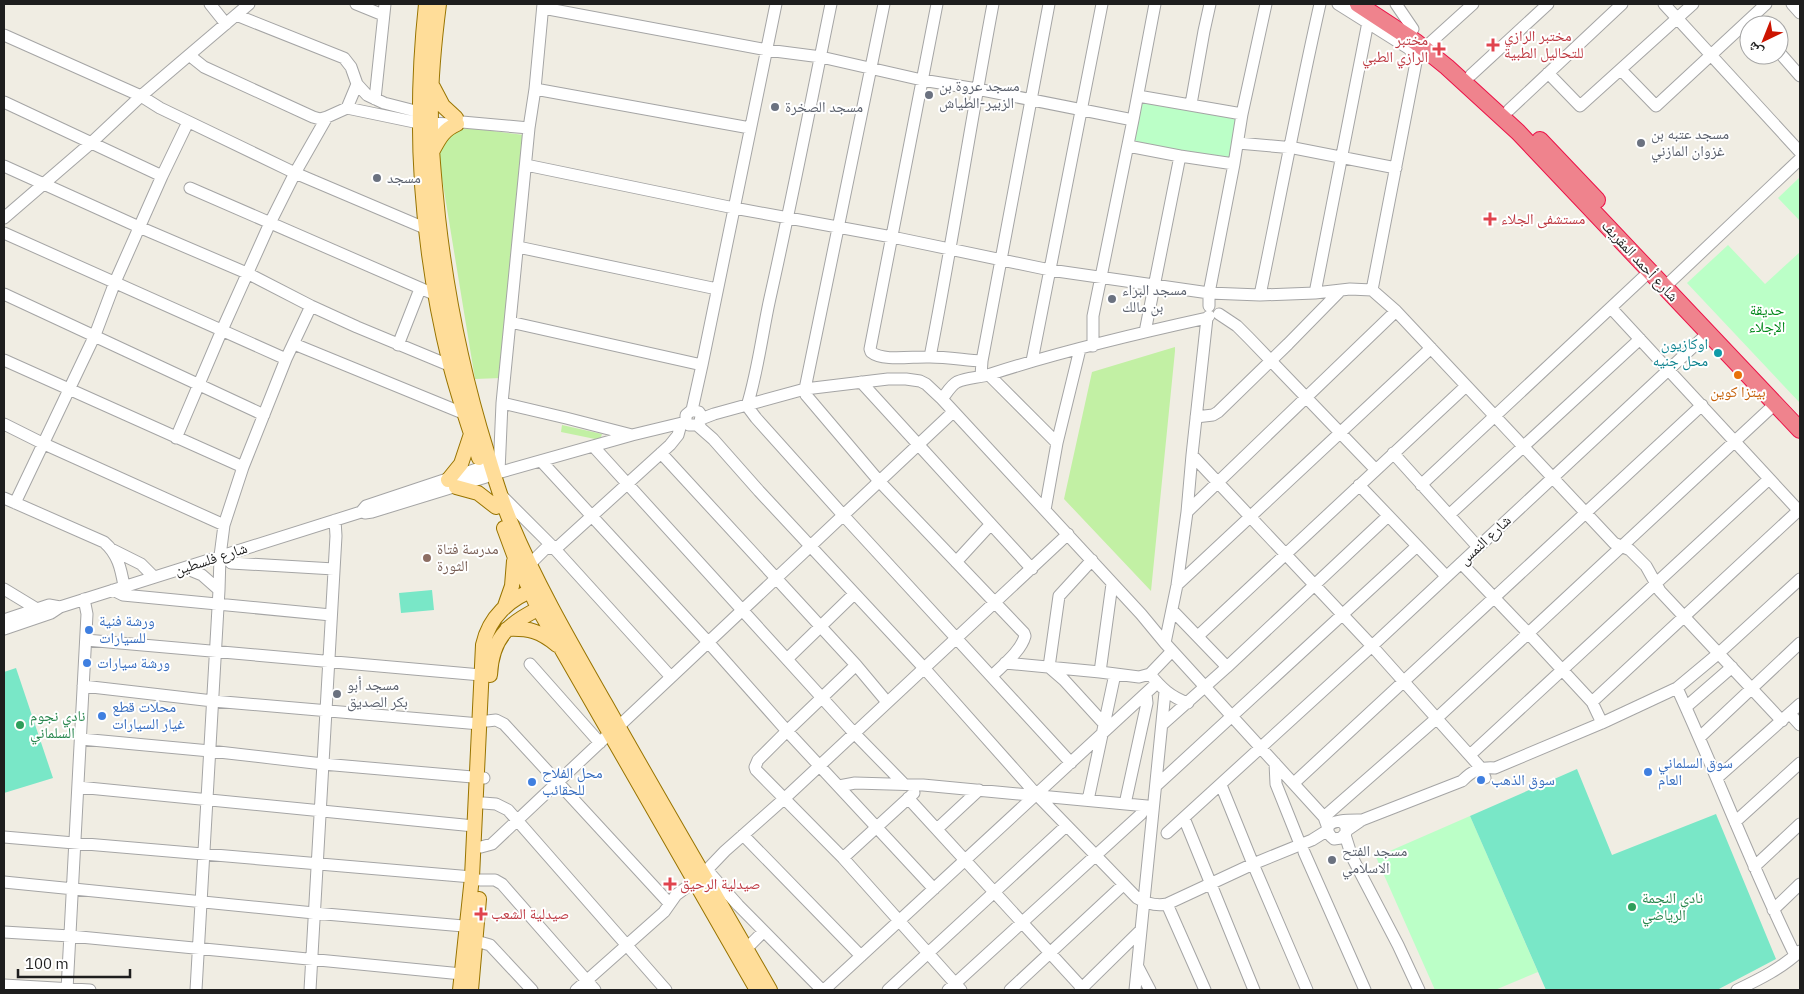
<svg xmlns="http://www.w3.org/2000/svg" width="1804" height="994" font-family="'IBM Plex Sans','Noto Naskh Arabic',sans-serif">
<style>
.grass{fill:#c2f0a4}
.park{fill:#bbffc7}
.pitch{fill:#79e7c7}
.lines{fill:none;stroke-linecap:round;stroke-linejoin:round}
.minor-casing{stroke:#a5a5a5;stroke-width:13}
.major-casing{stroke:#987400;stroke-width:16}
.highway-casing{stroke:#ec1248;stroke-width:18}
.minor{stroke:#fff;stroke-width:11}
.major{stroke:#fd9;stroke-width:14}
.highway{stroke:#ef838d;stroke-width:16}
.health-dot{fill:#e0444e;stroke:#fff;stroke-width:2}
.worship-dot{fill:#6b7280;stroke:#fff;stroke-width:2}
.culture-dot{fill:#0f9aa8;stroke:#fff;stroke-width:2}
.food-dot{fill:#e8710a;stroke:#fff;stroke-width:2}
.education-dot{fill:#8d6e63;stroke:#fff;stroke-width:2}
.shop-dot{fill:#3f7fe0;stroke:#fff;stroke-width:2}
.leisure-dot{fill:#2e9e5b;stroke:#fff;stroke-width:2}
.labels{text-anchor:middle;stroke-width:4;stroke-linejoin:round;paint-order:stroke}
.health-label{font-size:15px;fill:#be3a42;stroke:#fff;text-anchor:start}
.worship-label{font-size:15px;fill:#5b616d;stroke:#fff;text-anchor:start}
.street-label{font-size:15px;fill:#1e1e1e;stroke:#fff}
.park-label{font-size:15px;fill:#018819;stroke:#fff}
.culture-label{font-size:15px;fill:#0d838f;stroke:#fff;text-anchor:end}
.food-label{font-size:15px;fill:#c56008;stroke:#fff}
.education-label{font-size:15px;fill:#785e54;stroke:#fff;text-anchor:start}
.shop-label{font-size:15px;fill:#366cbe;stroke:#fff;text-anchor:start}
.leisure-label{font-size:15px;fill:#27864d;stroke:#fff;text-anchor:start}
</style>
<rect width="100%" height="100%" fill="#f0ede3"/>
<path class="grass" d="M463,127L524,135L501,378L475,379L438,154L448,134Z
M1175,347V351L1151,591L1064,499L1092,372Z
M562,425L602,434L600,440L561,432Z"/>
<path class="park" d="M1138,96L1242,114L1234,164L1128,146Z
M1800,177V221L1778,198Z
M1728,245L1765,284L1800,252V403L1687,283Z
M1470,816L1538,972L1495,990H1435L1376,857Z"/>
<path class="pitch" d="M432,590L434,610L401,613L399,593Z
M16,668L53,778L4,793V672Z
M1577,769L1612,855L1716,814L1776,959L1717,990H1546L1470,816Z"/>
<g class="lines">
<g class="minor-casing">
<path id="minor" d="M210,4L226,24
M356,4L383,15
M831,4C811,102 792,200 770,298C762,334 758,371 747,406L756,418L843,515L1071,763
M884,4L805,389L806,395L879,481L1024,633L1025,636C1021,651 1003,665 992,676
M937,4L870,349L871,352C883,362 914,356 930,357C947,357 965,360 982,361
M1338,4L1408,48L1417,57L1372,290
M1396,4L1413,29
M1664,4L1800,152
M1792,4L1800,13
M543,8L767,50L821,57L922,80L977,89L1133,120
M236,15L344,58L351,67L357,84L367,95L384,103L427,114
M4,35L141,96L160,108L295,173L270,223L222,330L176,438
M1431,42L1473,4
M1779,52L1800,76
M189,55L204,67L313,117L320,119L327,117L347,108L419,123L457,124L462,122L529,128
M1621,70L1656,106L1766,4
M1548,73L1580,106L1693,4
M1471,75L1548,4
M535,89L750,128
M1138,96L1242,114
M375,99L385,4
M4,102L162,176L115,282L95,335L15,503
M1191,104L1204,31L1210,4
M347,108L357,84
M1509,110L1622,4
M327,117L295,173L427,229
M1238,143L1294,148L1396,168
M1128,146L1180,156L1234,164
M526,165L734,208L892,237L1050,270L1209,293L1260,295L1315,293L1350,289L1372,290L1396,311L1614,543L1630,550L1646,566L1660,591L1782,721
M4,166L139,227L249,274L311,306L357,327L451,366
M162,176L188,122
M190,188L436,295
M4,218L91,143L141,96L249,4
M4,233L286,359
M518,247L717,289
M1670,282L1800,159
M1315,293L1368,22
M4,294L264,415
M1260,295C1280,198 1298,101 1320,4
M1209,306V293L1234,164L1242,114L1266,4
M1611,308L1800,512
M1219,314L1237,326L1249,338L1376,470
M510,322L702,365
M1145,332L1180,156
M294,344L465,414
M398,345L420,289
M1093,346V316L1133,120L1155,4
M930,357C953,239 971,121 993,4
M4,360L243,467
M1032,361L1102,4
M989,375L1057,443
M981,376L982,361L1049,4
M861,382L1032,569
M942,399C946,394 951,385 957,382C968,377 980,378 991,374C1062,351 1134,334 1207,318
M502,403L566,418L632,435
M692,410L702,365L776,4
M1196,417L1213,415L1218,412L1288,344L1341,290
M701,419L714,414L805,389L888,379H906L920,381L926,384L942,399L1141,614L1165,643L1324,817L1328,828
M4,424L42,443L224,525
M697,425L713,439L759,491L924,668L1037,795L1137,898C1147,904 1156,906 1167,904L1253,864L1312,840L1328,830
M593,446L854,733L904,784
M661,453L856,665L887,702
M1393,453L1478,547
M1192,455L1372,646L1481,768L1485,778
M541,461L708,642L787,731L934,889
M499,472L502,403L510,322L529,128L535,89L543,4
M494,474L632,435L686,422L689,425H697L700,423L701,415L699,412L692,410L686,415V422
M1359,485L1446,576
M1421,485L1650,271
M501,495L553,547L671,677
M4,498L104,542C118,554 121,569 124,586
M1045,510L1057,443L1080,349
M1187,512L1396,311
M365,513L372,512L486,477
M1449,515L1640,339
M113,550L141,564L154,577
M1092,560L1059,596L1049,667L1064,680L1108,728
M956,562L990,525
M231,563L334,569
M1461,563L1528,633L1592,702L1602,723
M530,564L545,549L560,545L670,445L678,435L681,424
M185,568L202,575L219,590
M1177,585L1431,348
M4,589L37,609
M113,590L123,595L331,615
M1172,610L1227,667
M4,620L49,605L60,607
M4,629L51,613L60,607L361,512L366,506L483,467
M1198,636L1466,386
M86,640L481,675
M1165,643L1177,585L1187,512L1192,455L1207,318L1209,316
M1172,651L1150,674C1161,688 1171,697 1188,703
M787,659L854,594
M1005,663L1100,672L1139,677L1150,674
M530,664L600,743
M856,665L787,731L758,760L755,767L756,770L843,858L961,990
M1100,672L1112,584
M83,686L213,701L480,724
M1677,688C1718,777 1752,868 1795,955
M1592,702L1799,510
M1686,707L1732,667
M1790,714L1800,725
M487,721L496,720L504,724L669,903
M1163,724L1227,667L1388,516
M618,727L953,412
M1700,737L1800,643
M81,739L210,751L323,764L484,778
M1470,755L1769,479
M1275,763L1276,784L1300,844
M1717,778L1800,704
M1294,783L1702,405
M1157,785L1417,546
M1221,785L1253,864L1307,990
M839,786L855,783L923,785L1147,806L1153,808
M78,787L474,826
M908,798L1084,990
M1088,800L1115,674
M483,803L496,804L508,810L666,990
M1125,804L1147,703L1146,694
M1324,817L1437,718L1776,403
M1184,818L1254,990
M1342,822L1346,826V833L1341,838L1334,839C1330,836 1327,833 1328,828C1330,819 1353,820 1362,820
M1735,822L1800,763
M937,829L979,790
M1346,831L1362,820L1462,781C1473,770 1480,767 1495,768L1602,723L1677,688L1719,653L1800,579
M1167,833L1372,646L1708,333
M743,835L861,956
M1345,835L1352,857L1398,945L1419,990
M4,837L472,877
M481,847L492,844L610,733
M1304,852L1365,990
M843,858L914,793
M1754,867L1800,824
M707,870L738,905L822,990
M703,874L725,851L785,798L1068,534
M480,880H495L502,884L595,990
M4,882L314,913L475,927
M1167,904L1205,990
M1773,910L1800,884
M4,932L70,936L462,974
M476,941L490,945L532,990
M746,949L763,932
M1138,967L1150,990
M4,985L90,990
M67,990L87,614L84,599
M196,990L219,590L220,556L224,525L243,467L286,359L311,306
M310,990L336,536L335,520
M576,990L664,912L676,895L695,881
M824,990L1157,683
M888,990L1066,826
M948,990L1140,815L1147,806
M1010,990L1123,885
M1080,990L1141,930
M1135,990L1165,692
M1737,990C1760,979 1782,968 1800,951"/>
</g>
<g class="major-casing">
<path id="major" d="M426,4C413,124 421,247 450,364C458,396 469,427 479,458
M439,4C434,43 430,82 431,121C431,153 435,185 438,217C447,297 463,375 487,452C494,476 501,500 511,523C537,585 572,645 605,703C659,799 715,894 770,990
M433,87L443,106L456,118
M432,152C439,139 443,130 457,124
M448,480L461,464L471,434
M456,487L478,493L496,507
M504,528L514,555L538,608L757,990
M505,606L512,586L514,561
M507,629C529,628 540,631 557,645
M490,675C492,634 511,623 545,605
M460,990L472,877L483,645C489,617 510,598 536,589
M471,990L479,899"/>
</g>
<g class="highway-casing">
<path id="highway" d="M1358,4L1416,42L1447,67L1518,132L1800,430
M1540,140L1597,200"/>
</g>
<use href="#minor" class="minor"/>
<use href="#major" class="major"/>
<use href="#highway" class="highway"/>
</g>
<g class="health-dot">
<path d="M1490.5 37.5h5v5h5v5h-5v5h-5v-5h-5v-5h5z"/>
<path d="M1436.5 41.5h5v5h5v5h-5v5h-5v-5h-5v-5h5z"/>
<path d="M1487.5 211.5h5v5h5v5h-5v5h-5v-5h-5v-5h5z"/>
<path d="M667.5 876.5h5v5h5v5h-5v5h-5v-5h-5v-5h5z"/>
<path d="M478.5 906.5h5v5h5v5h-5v5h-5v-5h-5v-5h5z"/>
</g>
<g class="worship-dot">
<circle cx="929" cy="95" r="5"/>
<circle cx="775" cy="107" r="5"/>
<circle cx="1641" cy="143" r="5"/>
<circle cx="377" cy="178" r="5"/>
<circle cx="1112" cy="299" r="5"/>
<circle cx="337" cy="694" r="5"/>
<circle cx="1332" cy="860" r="5"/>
</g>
<circle class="culture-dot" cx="1718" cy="353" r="5"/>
<circle class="food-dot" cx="1738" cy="375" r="5"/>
<circle class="education-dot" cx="427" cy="558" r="5"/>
<g class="shop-dot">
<circle cx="89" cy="630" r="5"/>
<circle cx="87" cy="663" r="5"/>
<circle cx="102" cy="716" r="5"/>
<circle cx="1648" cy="772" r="5"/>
<circle cx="1481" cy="780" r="5"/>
<circle cx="532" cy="782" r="5"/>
</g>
<g class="leisure-dot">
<circle cx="20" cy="725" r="5"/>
<circle cx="1632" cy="907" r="5"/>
</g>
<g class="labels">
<g class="health-label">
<text x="1504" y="41">مختبر الرازي<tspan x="1504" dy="17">للتحاليل الطبية</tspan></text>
<text x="1428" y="45" text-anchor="end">مختبر<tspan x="1428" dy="17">الرازي الطبي</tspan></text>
<text x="1501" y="224">مستشفى الجلاء</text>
<text x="680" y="889">صيدلية الرحيق</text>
<text x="491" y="919">صيدلية الشعب</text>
</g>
<g class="worship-label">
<text x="939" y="91">مسجد عروة بن<tspan x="939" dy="17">الزبير-الطياش</tspan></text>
<text x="785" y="112">مسجد الصخرة</text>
<text x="1651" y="139">مسجد عتبه بن<tspan x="1651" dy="17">غزوان المازني</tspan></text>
<text x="387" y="183">مسجد</text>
<text x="1122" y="295">مسجد البراء<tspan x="1122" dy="17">بن مالك</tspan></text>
<text x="347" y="690">مسجد أبو<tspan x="347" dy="17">بكر الصديق</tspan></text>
<text x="1342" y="856">مسجد الفتح<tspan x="1342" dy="17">الاسلامي</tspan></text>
</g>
<g class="street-label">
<text transform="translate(1640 261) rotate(47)" y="5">شارع أحمد المقريف</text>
<text transform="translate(1485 540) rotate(-43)" y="5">شارع النمس</text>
<text transform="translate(211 559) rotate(-18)" y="5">شارع فلسطين</text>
</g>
<g class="park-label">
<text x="1767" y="315">حديقة<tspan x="1767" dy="17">الإجلاء</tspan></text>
</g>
<g class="culture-label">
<text x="1708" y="349">اوكازيون<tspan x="1708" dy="17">محل جنيه</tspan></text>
</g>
<g class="food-label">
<text x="1738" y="397">بيتزا كوين</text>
</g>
<g class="education-label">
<text x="437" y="554">مدرسة فتاة<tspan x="437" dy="17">الثورة</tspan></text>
</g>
<g class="shop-label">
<text x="99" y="626">ورشة فنية<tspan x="99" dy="17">للسيارات</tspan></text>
<text x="97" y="668">ورشة سيارات</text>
<text x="112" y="712">محلات قطع<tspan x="112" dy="17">غيار السيارات</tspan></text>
<text x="1658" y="768">سوق السلماني<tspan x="1658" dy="17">العام</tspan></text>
<text x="542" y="778">محل الفلاح<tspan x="542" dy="17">للحقائب</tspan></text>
<text x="1491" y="785">سوق الذهب</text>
</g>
<g class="leisure-label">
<text x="30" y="721">نادي نجوم<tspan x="30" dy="17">السلماني</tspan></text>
<text x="1642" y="903">نادي النجمة<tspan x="1642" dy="17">الرياضي</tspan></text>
</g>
</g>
<rect width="1804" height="994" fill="none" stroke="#1e1e1e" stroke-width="10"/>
<g transform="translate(1764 40) rotate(223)"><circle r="24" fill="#ffffff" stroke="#a5a5a5"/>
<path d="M0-4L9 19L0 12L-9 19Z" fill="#cc1400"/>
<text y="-8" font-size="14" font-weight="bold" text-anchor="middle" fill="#1e1e1e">ش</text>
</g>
<path d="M18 969v8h112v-8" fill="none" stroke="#1e1e1e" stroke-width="2.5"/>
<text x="25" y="969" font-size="15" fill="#1e1e1e" stroke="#ffffff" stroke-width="4" paint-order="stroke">100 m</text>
</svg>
